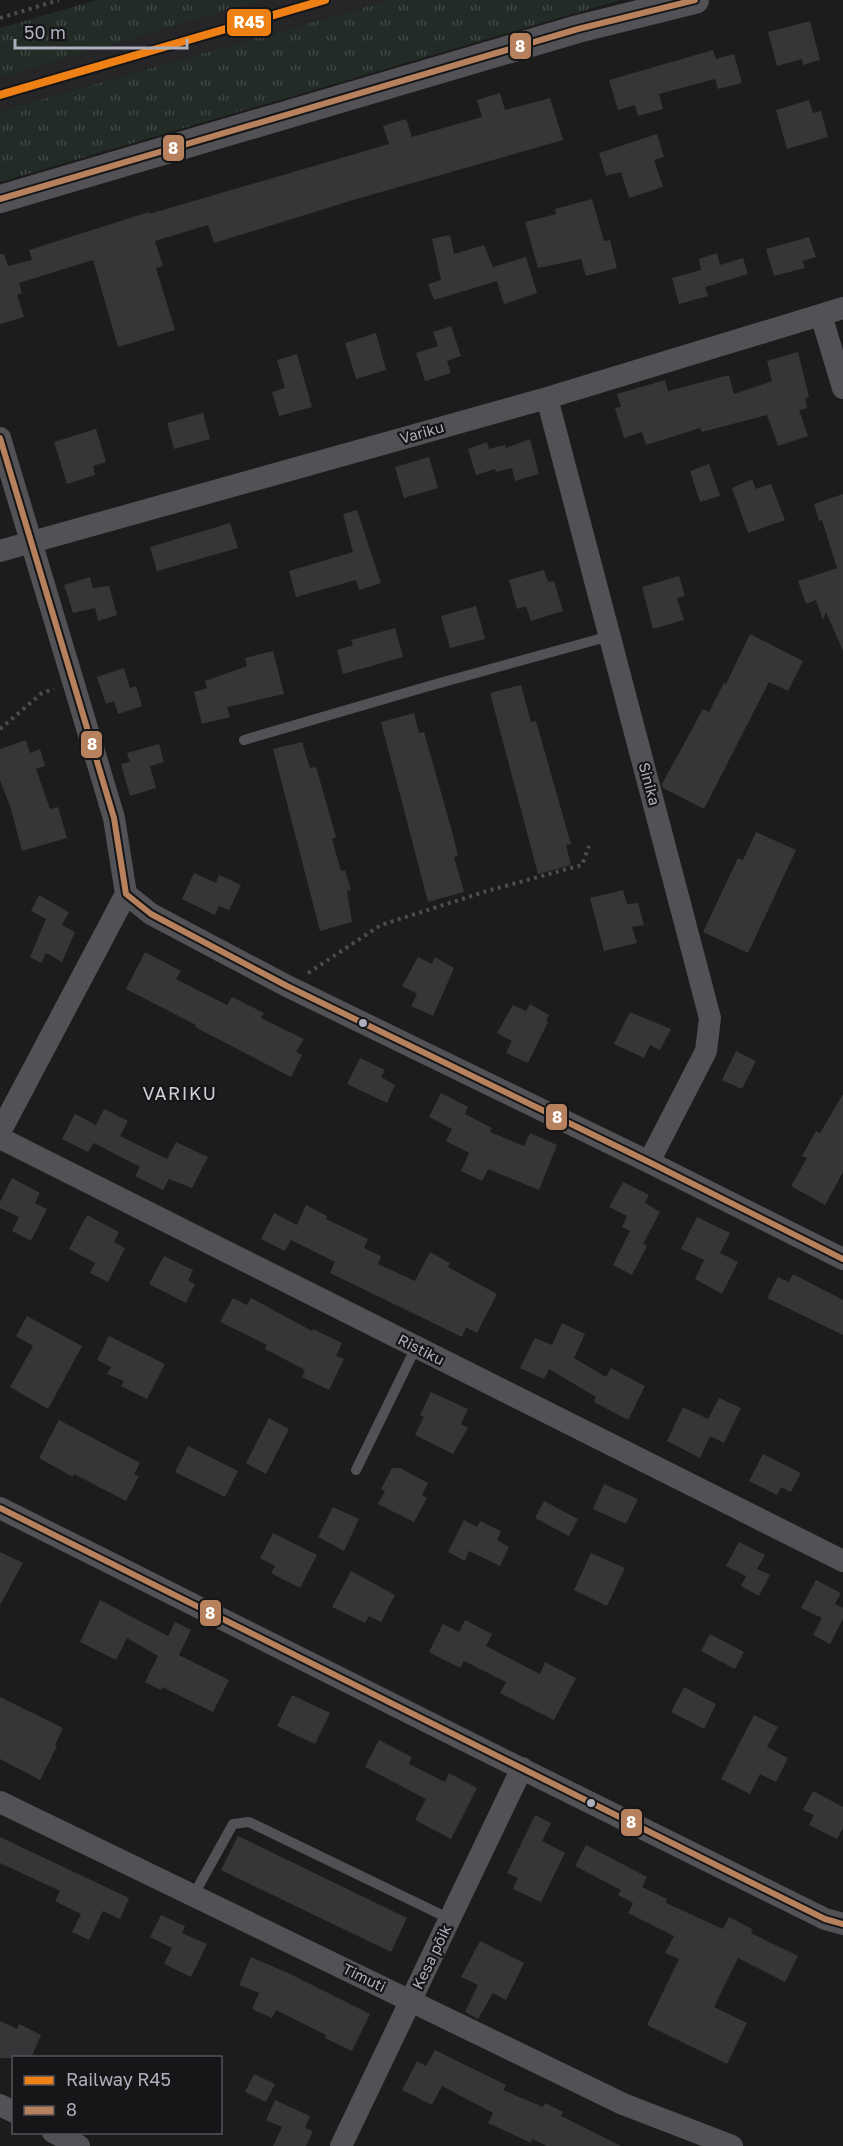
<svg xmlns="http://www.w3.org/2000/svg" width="843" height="2146" font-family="'Golos Text',sans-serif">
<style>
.built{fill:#262628}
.grass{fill:url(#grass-tufts)}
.building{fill:#363638}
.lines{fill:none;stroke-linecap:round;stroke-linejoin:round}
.path{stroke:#4d4d51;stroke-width:4;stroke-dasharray:3 4.5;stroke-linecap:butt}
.service{stroke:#525256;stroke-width:10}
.minor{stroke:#525256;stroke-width:22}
.tertiary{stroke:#525256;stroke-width:28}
.bus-1-casing{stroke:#161618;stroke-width:10}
.bus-1{stroke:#b6815c;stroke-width:6}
.rail-1-casing{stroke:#161618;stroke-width:12}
.rail-1{stroke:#ef8016;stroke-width:8}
.bus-dot{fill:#aeafbc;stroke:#161618;stroke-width:2}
.labels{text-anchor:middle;stroke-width:4.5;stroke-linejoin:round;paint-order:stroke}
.street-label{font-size:15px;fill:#aeafbc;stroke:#161618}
.quarter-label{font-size:18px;letter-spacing:1.5px;fill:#cfcfd8;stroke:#161618}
.line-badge{stroke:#161618;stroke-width:2}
.badge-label{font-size:16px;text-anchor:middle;font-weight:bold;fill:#fff}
</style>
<defs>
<pattern id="grass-tufts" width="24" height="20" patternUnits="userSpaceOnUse" patternTransform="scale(1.5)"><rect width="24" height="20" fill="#232b26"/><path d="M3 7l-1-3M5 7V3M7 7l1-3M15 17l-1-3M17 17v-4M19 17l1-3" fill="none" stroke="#404744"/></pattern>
</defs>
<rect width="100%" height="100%" fill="#1c1c1c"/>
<path class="built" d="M263,0H390L0,111V78Z"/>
<path class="grass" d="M97,0H263L0,78V28Z
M390,0H620L0,182V111Z"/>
<path class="building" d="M810,21L820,60L803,65L802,59L777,66L768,32Z
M713,50L716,59L734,54L742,83L718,89L715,79L659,94L663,109L638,116L635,105L618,110L609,80Z
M500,93L505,110L550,98L563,140L353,200L214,243L208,225L155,241L163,266L156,268L175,330L118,347L93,260L19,283L22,293L17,295L24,317L0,324V254H4L8,266L32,260L29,250L149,212V214L389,144L383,126L406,119L412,137L482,117L477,100Z
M809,100L813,113L821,111L828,137L787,149L776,110Z
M657,134L664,157L654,160L663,187L629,198L621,172L606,176L599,153Z
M592,199L604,241L610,240L617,268L586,276L581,259L538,268L525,222L556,214L555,209Z
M450,235L454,254L484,245L494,270L493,267L526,257L537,293L504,304L497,281L434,300L428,284L441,280L432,239Z
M809,237L816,257L802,261L805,268L774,276L766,249Z
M717,253L720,265L743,258L748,274L705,287L708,296L679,304L672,278L701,270L699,259Z
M451,326L461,356L447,361L451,373L425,381L416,353L438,346L433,332Z
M376,333L386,370L356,379L345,343Z
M798,352L809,397L805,398L807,408L799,410L808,436L778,446L767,415L702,432L700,428L646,445L642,432L624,438L615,408L621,407L617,394L665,380L668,391L729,375L734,394L772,381L767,361Z
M297,354L312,407L279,416L272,392L285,388L277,360Z
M203,413L210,439L174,449L167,423Z
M96,429L106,462L93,466L95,475L67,484L54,442Z
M530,439L539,474L515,481L512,468L496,472L495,469L476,475L468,449L487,442L489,449L505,445L506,448Z
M429,457L438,488L404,498L395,467Z
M709,464L720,496L700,502L690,471Z
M752,479L756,489L771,484L785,520L748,533L732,488Z
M843,494V651L826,612L823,620L816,600L806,604L798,581L837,568L822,520L819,521L814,504Z
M357,510L381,583L359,590L356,580L296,597L289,571L353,552L343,514Z
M230,523L238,548L157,571L150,547Z
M544,570L548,582L554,581L563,611L531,621L526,606L517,609L509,580Z
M679,576L685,596L677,598L684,620L653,629L642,587Z
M90,577L93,588L109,586L117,615L98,621L95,608L73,613L64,585Z
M476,606L485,639L450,648L441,616Z
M395,628L403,657L343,674L337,650L353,645L351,640Z
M750,634L803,661L788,691L769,682L704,809L663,788L662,784L703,709L709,712L724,683L726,684Z
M273,651L284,694L227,707L230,717L202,724L194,692L207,688L205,681L247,666L245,658Z
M124,668L130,688L136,686L142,706L118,714L114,701L106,704L97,677Z
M521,685L531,722L536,721L571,844L566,845L571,865L538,874L490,693Z
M414,713L419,733L424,732L453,835L458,856L454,857L464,892L428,902L381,722Z
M26,740L30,753L40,749L45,766L36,769L50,809L58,807L67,838L22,851L11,809L0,780V749Z
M302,742L310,768L316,767L336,837L332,839L341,871L345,870L351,890L347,891L352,922L320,931L273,749Z
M159,744L164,762L150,766L156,788L130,796L121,764L130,762L127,753Z
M756,832L796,850L748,953L703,932L738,858L743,860Z
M194,873L216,883L219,875L241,885L229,910L219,906L215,915L182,899Z
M623,890L627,904L638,903L644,925L632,927L637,943L604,951L590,898Z
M39,895L69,912L62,925L75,932L62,962L46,953L41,963L30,957L46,919L31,911Z
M145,952L181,971L176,979L227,1005L232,997L264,1013L261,1018L304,1039L296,1052L302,1055L291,1077L195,1027L196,1025L126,989Z
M418,957L432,964L435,957L454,968L433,1016L411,1006L417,994L402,986Z
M530,1004L549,1015L546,1021L548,1022L528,1063L506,1053L512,1041L497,1033L513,1005L526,1011Z
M630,1012L671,1029L660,1050L650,1045L644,1058L614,1044Z
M736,1051L756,1061L742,1089L722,1080Z
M360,1058L385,1070L381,1077L395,1085L387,1103L347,1084Z
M441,1093L468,1107L465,1114L492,1128L490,1132L524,1146L530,1133L557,1145L539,1190L488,1169L482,1181L461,1171L469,1153L446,1141L452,1129L429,1117Z
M843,1094V1172L825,1205L791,1186L807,1158L802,1156L816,1131L820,1133Z
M104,1109L128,1121L120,1136L167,1159L176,1142L208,1157L192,1188L169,1179L163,1190L135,1176L140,1167L94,1143L88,1152L62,1139L75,1114L96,1125Z
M12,1178L40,1193L35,1203L47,1209L31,1241L12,1231L19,1217L0,1208V1202Z
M623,1182L649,1195L645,1203L660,1212L643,1244L647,1246L632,1275L613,1265L630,1231L622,1227L627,1216L609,1207Z
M306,1205L327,1216L326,1219L368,1239L364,1248L381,1256L378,1264L415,1281L430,1252L450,1263L448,1267L497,1294L477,1333L466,1327L462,1337L330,1273L335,1262L291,1240L285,1251L261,1239L274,1213L297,1225Z
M87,1215L119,1232L114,1242L125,1248L108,1282L90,1273L95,1263L69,1249Z
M697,1217L730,1233L720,1253L738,1262L722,1294L695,1279L704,1260L681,1249Z
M164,1256L193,1270L188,1281L195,1284L186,1303L149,1284Z
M793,1274L843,1300V1335L767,1298L778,1277L789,1282Z
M233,1298L247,1305L251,1298L312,1331L313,1329L342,1343L336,1356L344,1359L329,1390L302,1377L305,1370L265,1349L267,1345L220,1322Z
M27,1316L82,1346L48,1409L10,1387L33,1346L16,1336Z
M562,1323L585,1334L574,1358L606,1377L611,1368L645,1386L628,1420L594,1402L596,1397L549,1369L544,1379L520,1368L535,1338L552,1345Z
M109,1336L165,1364L147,1399L121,1386L124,1381L107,1374L111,1367L97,1360Z
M431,1392L468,1409L461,1424L468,1428L453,1454L415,1435L424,1417L420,1415Z
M719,1398L741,1408L724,1443L710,1436L700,1458L667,1441L683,1407L708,1419Z
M269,1418L289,1429L266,1474L246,1463Z
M59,1420L140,1463L134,1474L139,1476L126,1501L74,1474L73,1477L39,1458Z
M188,1446L238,1471L225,1497L175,1472Z
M763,1454L801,1473L791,1492L781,1487L777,1495L749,1481Z
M392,1468H400L428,1483L422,1495L427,1498L414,1522L378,1504L385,1491L381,1489Z
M604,1484L638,1499L626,1524L593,1509Z
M544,1501L578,1519L569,1536L535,1518Z
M333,1507L359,1519L344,1551L318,1537Z
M464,1520L477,1527L480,1521L501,1531L497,1540L509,1547L500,1566L469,1551L465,1561L448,1552Z
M273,1533L317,1555L300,1588L271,1573L275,1566L260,1558Z
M739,1542L765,1555L757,1569L770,1575L759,1596L741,1586L746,1576L726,1566Z
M0,1552L23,1563L0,1605Z
M591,1553L625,1568L607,1606L574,1590Z
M351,1571L395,1595L381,1622L369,1616L365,1623L332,1607Z
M816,1580L841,1593L835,1604L843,1608V1619L830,1644L813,1635L822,1618L801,1608Z
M100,1600L168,1636L175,1622L191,1630L179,1655L229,1680L213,1712L162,1687L161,1690L145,1682L158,1656L127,1638L116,1660L80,1642Z
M465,1620L492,1634L486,1646L540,1674L545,1662L576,1678L554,1720L500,1693L506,1682L464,1661L460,1668L429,1652L443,1624L459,1632Z
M710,1634L744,1652L735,1669L701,1651Z
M684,1687L716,1704L704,1729L671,1712Z
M292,1695L330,1713L315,1744L277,1726Z
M0,1697L63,1728L55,1745L57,1746L40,1780L0,1759Z
M754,1715L778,1727L767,1747L788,1758L776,1782L760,1774L750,1794L721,1779Z
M379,1740L412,1757L409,1764L445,1782L449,1773L477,1788L451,1839L415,1820L426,1799L365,1767Z
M813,1791L843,1807V1828L837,1839L809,1825L814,1815L803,1810Z
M535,1815L551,1823L542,1841L565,1853L541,1902L513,1889L518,1878L507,1873Z
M238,1836L407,1918L391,1952L221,1870Z
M0,1837L129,1898L120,1919L103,1911L89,1940L72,1932L81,1914L55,1901L60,1891L0,1863Z
M586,1845L647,1877L642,1887L667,1899L666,1903L723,1929L729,1917L752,1929L751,1933L798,1956L785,1982L738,1958L714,2007L747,2023L727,2064L647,2025L679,1959L665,1953L674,1936L628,1913L633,1903L618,1895L621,1890L575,1866Z
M161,1915L185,1926L182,1933L207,1944L191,1977L164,1964L172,1948L150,1937Z
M480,1941L524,1963L506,2000L493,1993L478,2019L465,2012L478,1985L461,1977Z
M251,1957L288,1973L370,2014L352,2051L325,2038L326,2035L276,2010L272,2018L252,2009L259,1993L239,1985Z
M0,2021L17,2029L19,2024L41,2035L31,2058H0Z
M435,2050L506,2085L503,2090L543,2107L545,2103L563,2112L561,2116L621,2146H547L532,2139L531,2143L488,2123L493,2113L442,2086L432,2105L402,2090L417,2061L426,2066Z
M254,2074L275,2084L266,2102L245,2092Z
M275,2100L310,2116L305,2128L313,2131L306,2146H273L282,2127L266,2120Z"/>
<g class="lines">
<path class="path" d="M0,18L59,0
M0,729L42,693L54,689
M308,973L381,925L487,891L582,865L589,846"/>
<path class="service" d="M244,740L429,686L610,636
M356,1470L416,1347
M193,1896L233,1824L249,1822L450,1919"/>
<path class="minor" d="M821,315L843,388
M547,398L710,1018L706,1051L649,1162
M0,438L114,818L126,894L151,914L287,986L649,1162L843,1259
M0,551L547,398L843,308
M0,1132L126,894
M0,1138L843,1561
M0,1508C275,1645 549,1784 825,1919L843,1924
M0,1802L623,2104L732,2146
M0,2105L14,2112
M53,2132L79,2146
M341,2146L522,1768"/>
<path class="tertiary" d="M0,199L578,29L695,0"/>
<g class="bus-1-casing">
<path id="bus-1" d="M0,199L578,29L695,0
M0,438L114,818L126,894L151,914L287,986L649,1162L843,1259
M0,1508L722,1868L825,1919L843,1924"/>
</g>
<use href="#bus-1" class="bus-1"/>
<g class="rail-1-casing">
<path id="rail-1" d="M0,95L325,0"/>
</g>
<use href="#rail-1" class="rail-1"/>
</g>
<g class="bus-dot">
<circle cx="363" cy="1023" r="5"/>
<circle cx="591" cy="1803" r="5"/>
</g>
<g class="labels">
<g class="street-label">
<text transform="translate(422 433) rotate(-16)" y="5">Variku</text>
<text transform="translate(649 784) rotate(75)" y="5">Sinika</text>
<text transform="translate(421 1350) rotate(27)" y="5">Ristiku</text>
<text transform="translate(432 1957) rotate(-64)" y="5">Kesa põik</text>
<text transform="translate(364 1978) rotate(26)" y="5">Timuti</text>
</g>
<g class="quarter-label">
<text x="180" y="1100">VARIKU</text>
</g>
</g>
<g class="line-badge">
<rect x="226" y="8" width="46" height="29" rx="6" fill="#ef8016"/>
<rect x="509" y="32" width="23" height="28" rx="6" fill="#b6815c"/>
<rect x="162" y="134" width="23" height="28" rx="6" fill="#b6815c"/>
<rect x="80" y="730" width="23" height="29" rx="6" fill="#b6815c"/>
<rect x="545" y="1103" width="23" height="28" rx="6" fill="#b6815c"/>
<rect x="199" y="1599" width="23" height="28" rx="6" fill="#b6815c"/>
<rect x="620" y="1808" width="23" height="29" rx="6" fill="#b6815c"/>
</g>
<g class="badge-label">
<text x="249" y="28">R45</text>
<text x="520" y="52">8</text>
<text x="173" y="154">8</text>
<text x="92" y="750">8</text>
<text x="557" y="1123">8</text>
<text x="210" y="1619">8</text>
<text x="631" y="1828">8</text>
</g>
<rect x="12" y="2056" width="210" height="78" fill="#161618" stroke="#53535a" stroke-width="1.5"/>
<rect x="24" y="2076" width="30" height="9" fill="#ef8016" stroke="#53535a" stroke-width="1.5"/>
<text x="66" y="2086" font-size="18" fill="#aeafbc">Railway R45</text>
<rect x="24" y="2106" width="30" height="9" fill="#b6815c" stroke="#53535a" stroke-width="1.5"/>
<text x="66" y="2116" font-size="18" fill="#aeafbc">8</text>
<path d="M15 39v9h172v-9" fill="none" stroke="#aeafbc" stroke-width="3"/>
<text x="24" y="39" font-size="18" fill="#aeafbc" stroke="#161618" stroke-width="4.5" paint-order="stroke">50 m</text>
</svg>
